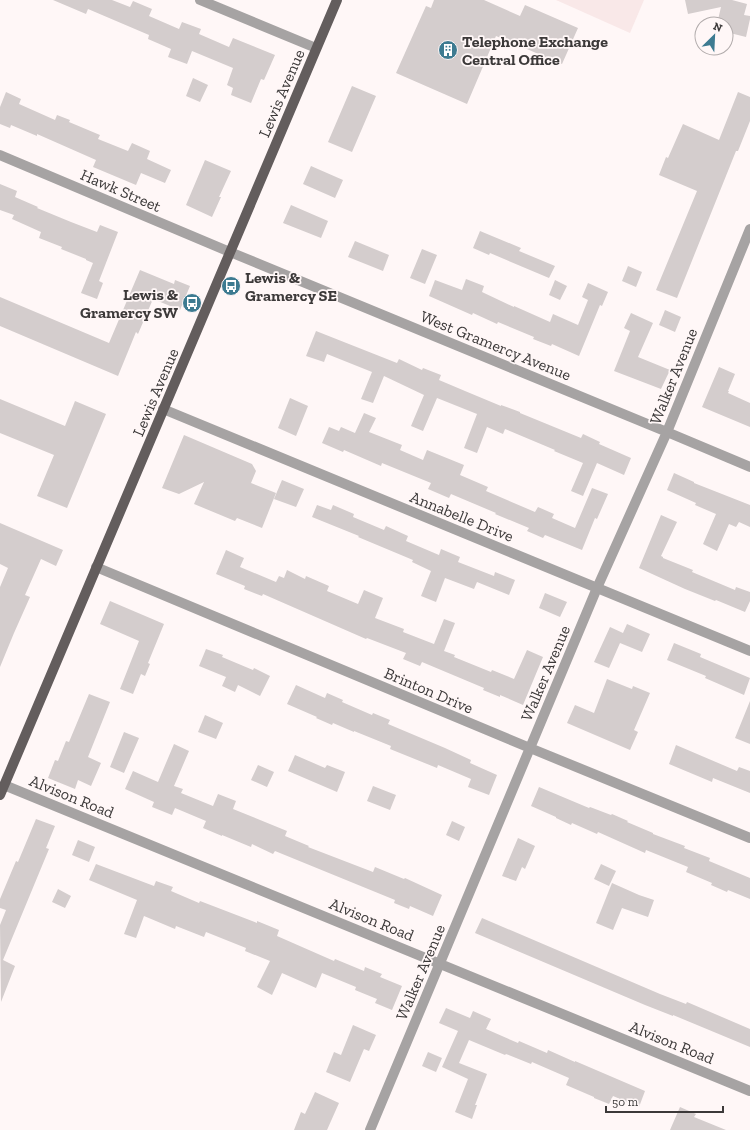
<svg xmlns="http://www.w3.org/2000/svg" width="750" height="1130" font-family="'Zilla Slab',serif">
<style>
.built{fill:#f9e8e8}
.building{fill:#d4cdcd}
.lines{fill:none;stroke-linecap:round;stroke-linejoin:round}
.minor{stroke:#a6a3a3;stroke-width:10}
.major{stroke:#635d5d;stroke-width:10}
.labels{text-anchor:middle;stroke-width:3.5;stroke-linejoin:round;paint-order:stroke}
.poi-label{font-size:16px;font-weight:bold;fill:#3c3939;stroke:#fff7f7;text-anchor:start}
.street-label{font-size:16px;fill:#3c3939;stroke:#fff7f7}
</style>
<rect width="100%" height="100%" fill="#fff7f7"/>
<path class="built" d="M556,0H644L630,33Z"/>
<path class="building" d="M53,0H112L130,7L133,1L152,9L149,16L179,29L182,22L201,29L199,34L229,47L233,38L275,55L264,80L261,79L251,103L231,95L233,88L227,85L233,68L192,51L187,64L168,57L171,49L148,39L149,35L88,9L86,14Z
M434,0H484L520,16L525,5L578,28L562,64L496,36L467,104L396,73L426,6L431,8Z
M685,0H732L747,4L744,15L750,16V19L746,37L726,32V24H717L721,7L688,14Z
M193,78L208,85L200,102L186,96Z
M352,86L376,96L352,152L328,142Z
M6,92L21,99L19,104L55,120L57,115L70,120L69,122L100,135L98,139L128,151L132,143L150,151L147,159L171,170L165,183L141,173L136,185L93,167L96,160L37,134V136L11,125L10,128L0,124V107Z
M738,92L750,97V121L738,151H736L677,298L656,290L697,191L659,175L666,157L668,158L683,124L719,140Z
M205,160L231,171L219,197H221L212,217L186,205Z
M311,166L343,180L335,198L303,184Z
M0,184L17,191L15,197L38,207L37,208L71,222L97,232L100,225L118,232L99,281L103,283L97,299L81,293L93,263L86,260V259L61,249L62,247L39,238L41,232L12,219L14,215L0,210Z
M291,205L328,221L321,238L283,223Z
M480,231L521,248L519,251L555,266L549,278L490,253L489,255L473,248Z
M355,241L389,255L383,271L348,257Z
M422,249L437,255L425,284L410,278Z
M628,266L642,272L636,287L622,281Z
M140,270L174,284L175,280L190,286L180,310L153,299L138,334L136,332L118,376L0,326V297L109,343Z
M466,279L484,286L482,292L514,307V306L550,322L553,314L578,325L588,300L582,297L588,283L608,292L602,306L600,305L579,356L552,344L551,346L533,339L534,337L498,322L497,324L473,313L472,315L429,296L435,280L462,290Z
M555,280L567,286L560,300L549,295Z
M665,310L681,317L675,332L659,325Z
M631,313L653,323L638,357L670,370L661,389L614,371L630,331L624,328Z
M316,331L397,363L399,359L422,370L423,368L441,375L439,380L465,391L501,406V405L520,412V413L581,438L583,434L600,442L599,444L631,458L624,475L597,463L583,496L571,491L583,463L554,451L555,450L505,429L503,434L487,427L477,453L464,448L477,414L437,398L423,431L411,426L424,395L384,376L373,403L361,399L372,372L327,354L324,362L306,356Z
M719,367L735,374L728,391H729L728,393L750,403V427L702,407Z
M290,398L308,406L296,436L278,428Z
M0,399L65,426L75,401L106,414L67,508L37,496L54,455L0,433Z
M364,413L376,418L369,432L402,445L400,450L423,460L427,450L464,465L460,475L488,487L486,491L535,512L538,507L554,514L552,518L575,528L592,488L608,494L597,519L595,518L582,550L545,535L543,538L527,531L529,528L495,514L496,513L451,494L449,498L428,489L431,483L382,463L381,466L344,450L343,452L322,443L329,427L339,431L341,427L355,433Z
M184,435L252,464L256,471L251,483L276,493L262,528L237,518L235,521L194,504L204,482L179,494L162,488Z
M674,473L694,482V483L750,505V527L739,522L736,527L729,524L717,551L703,544L716,514L695,505L696,503L667,490Z
M282,480L304,489L296,507L274,499Z
M317,505L331,510L333,505L354,514L353,517L384,530L386,526L408,536L406,541L439,555L441,549L460,557L458,562L494,576L495,572L515,580L509,595L477,582L474,589L445,578L436,602L421,596L431,571L412,562L413,560L358,537L359,536L312,517Z
M661,515L677,522L661,556L663,557V558L693,570L692,572L735,590L736,587L750,592V601L745,612L716,600L715,601L685,589L639,568Z
M0,523L63,550L56,566L41,559L25,595L30,597L14,633L0,667V587L8,568L0,564Z
M226,550L244,558L240,567L276,582L279,576L284,578L287,570L305,579L306,576L329,586L327,591L358,604L364,590L383,598L375,618L404,629L403,632L434,644L444,619L455,623L444,651L455,655L454,657L491,672L492,670L514,679L527,650L543,657L523,705L500,695V697L483,690L484,688L422,662L420,666L403,659L406,653L367,638L366,639L263,594L262,596L244,589L245,586L216,574Z
M545,593L567,602L560,617L539,608Z
M110,601L164,624L148,663L150,664L145,676L141,674L133,694L120,689L139,641L100,624Z
M627,624L650,634L642,652L620,643L609,668L594,662L610,627L623,633Z
M674,643L701,654L700,657L750,678L744,695L705,678L706,676L667,660Z
M206,649L223,655L222,657L253,670L254,668L270,676L260,696L238,685L235,692L222,686L226,677L199,666Z
M607,679L632,689L633,686L650,693L634,730L638,732L630,750L567,723L575,705L594,713Z
M296,685L325,698L327,693L343,700L342,702L372,715L373,713L390,720L388,724L445,748L471,760L470,763L497,775L489,795L468,787L471,779L438,765L437,768L390,749L391,746L354,731V732L333,723L332,725L316,718L317,717L287,704Z
M89,694L110,702L88,757L101,763L91,786L78,780L75,789L48,778L55,760L58,761L66,741L69,742Z
M750,701V744L735,738Z
M205,715L223,723L216,739L198,732Z
M124,732L139,738L124,773L110,767Z
M174,744L189,751L174,786L183,789L181,793L213,806L218,794L236,801L233,809L287,831L285,836L309,846L308,847L373,872L375,867L404,879L405,878L442,895L433,916L410,906L409,909L394,903L395,900L275,851L273,854L252,844L251,847L222,835V836L203,828L206,821L175,808L172,815L152,807L154,802L125,789L133,771L158,782Z
M676,745L737,771L739,767L750,771V793L713,778L712,782L669,764Z
M295,755L325,768L327,765L345,772L337,792L288,771Z
M258,765L274,772L267,787L251,780Z
M373,786L396,795L390,810L367,801Z
M539,787L589,808L590,807L611,815L612,814L628,821L627,822L653,833V834L685,846L684,848L710,858L709,861L750,878V899L728,890L727,892L711,885L712,883L686,872L688,867L646,850L645,853L598,832L597,834L572,823L571,825L556,818V817L531,806Z
M36,819L55,826L46,848L49,849L3,960L15,966L1,1002L0,925L6,910L0,908V899L16,861L18,862Z
M452,821L465,827L459,841L446,835Z
M518,838L535,846L525,869L522,867L516,881L502,876Z
M78,840L95,847L89,862L72,855Z
M96,864L154,886L156,881L173,887L171,891L199,903L200,901L257,923V921L279,930L277,936L334,961L335,959L364,971L365,967L382,974L380,977L402,986L392,1010L375,1003L377,999L355,990L356,987L322,973L316,988L282,973L272,995L257,987L270,961L245,951L246,948L206,932L204,937L176,926L175,929L144,916L136,938L124,934L137,900L89,880Z
M601,864L616,871L609,886L594,879Z
M612,883L639,895L654,900L648,917L622,908L613,930L596,923Z
M58,889L71,896L65,908L52,902Z
M482,918L660,994L686,1004L687,1002L750,1029V1047L673,1015V1016L645,1005L475,933Z
M446,1008L470,1018L473,1011L491,1019L486,1029L518,1043L519,1041L547,1053L548,1050L575,1062V1061L645,1091L639,1107L613,1096L609,1104L594,1098V1097L566,1085L569,1078L532,1062L531,1064L506,1054L505,1055L469,1040L459,1063L487,1074L475,1105H477L472,1119L455,1112L468,1079L442,1067L458,1031L439,1023Z
M353,1025L376,1035L369,1051L364,1049L350,1082L326,1072L334,1052L341,1055Z
M428,1052L442,1058L436,1072L422,1066Z
M315,1092L339,1103L327,1130H294L301,1112L305,1114Z
M680,1107L696,1114L694,1117L726,1130H670Z"/>
<g class="lines">
<path class="minor" d="M200,0L316,48
M0,155L230,252L667,432L750,467
M163,409L750,651
M96,567L530,748L750,838
M4,785L750,1091
M370,1130L597,588L667,432L750,229"/>
<path class="major" d="M0,795L337,0"/>
</g>
<defs>
<g id="building-disc" transform="scale(1)"><circle r="9.5" fill="#3d7b91" stroke="#fff7f7"/><path d="M-4-6H4V6H1V3H-1V6H-4ZM-2.5-4.3h1.7v1.8h-1.7ZM.8-4.3h1.7v1.8H.8ZM-2.5-1h1.7V.8h-1.7ZM.8-1h1.7V.8H.8Z" fill="#fff"/></g>
<g id="bus-disc" transform="scale(1)"><circle r="9.5" fill="#3d7b91" stroke="#fff7f7"/><path d="M-5-6H5V4H4V6H2V4H-2V6H-4V4H-5ZM-3.5-4V0h7V-4ZM-3.5 1.2v1.5H-2V1.2ZM2 1.2v1.5H3.5V1.2Z" fill="#fff"/></g>
</defs>
<g fill-rule="evenodd">
<use href="#building-disc" x="448" y="50"/>
<use href="#bus-disc" x="231" y="286"/>
<use href="#bus-disc" x="192" y="303"/>
</g>
<g class="labels">
<g class="poi-label">
<text x="462" y="47">Telephone Exchange<tspan x="462" dy="18">Central Office</tspan></text>
<text x="245" y="283">Lewis &amp;<tspan x="245" dy="18">Gramercy SE</tspan></text>
<text x="178" y="300" text-anchor="end">Lewis &amp;<tspan x="178" dy="18">Gramercy SW</tspan></text>
</g>
<g class="street-label">
<text transform="translate(281 93) rotate(-67)" y="6">Lewis Avenue</text>
<text transform="translate(121 190) rotate(23)" y="6">Hawk Street</text>
<text transform="translate(496 345) rotate(22)" y="6">West Gramercy Avenue</text>
<text transform="translate(673 376) rotate(-68)" y="6">Walker Avenue</text>
<text transform="translate(155 392) rotate(-67)" y="6">Lewis Avenue</text>
<text transform="translate(462 516) rotate(22)" y="6">Annabelle Drive</text>
<text transform="translate(545 673) rotate(-67)" y="6">Walker Avenue</text>
<text transform="translate(429 690) rotate(23)" y="6">Brinton Drive</text>
<text transform="translate(72 796) rotate(22)" y="6">Alvison Road</text>
<text transform="translate(372 919) rotate(22)" y="6">Alvison Road</text>
<text transform="translate(420 972) rotate(-67)" y="6">Walker Avenue</text>
<text transform="translate(672 1042) rotate(22)" y="6">Alvison Road</text>
</g>
</g>
<g transform="translate(714 36) rotate(24)"><circle r="19" fill="#fff7f7" stroke="#b1abab"/>
<path d="M0-3L7 15L0 10L-7 15Z" fill="#3d7b91"/>
<text y="-6" font-size="11" font-weight="bold" text-anchor="middle" fill="#3c3939">N</text>
</g>
<path d="M606 1106v6h117v-6" fill="none" stroke="#3c3939" stroke-width="2"/>
<text x="612" y="1106" font-size="12" fill="#3c3939" stroke="#fff7f7" stroke-width="3" paint-order="stroke">50 m</text>
</svg>
